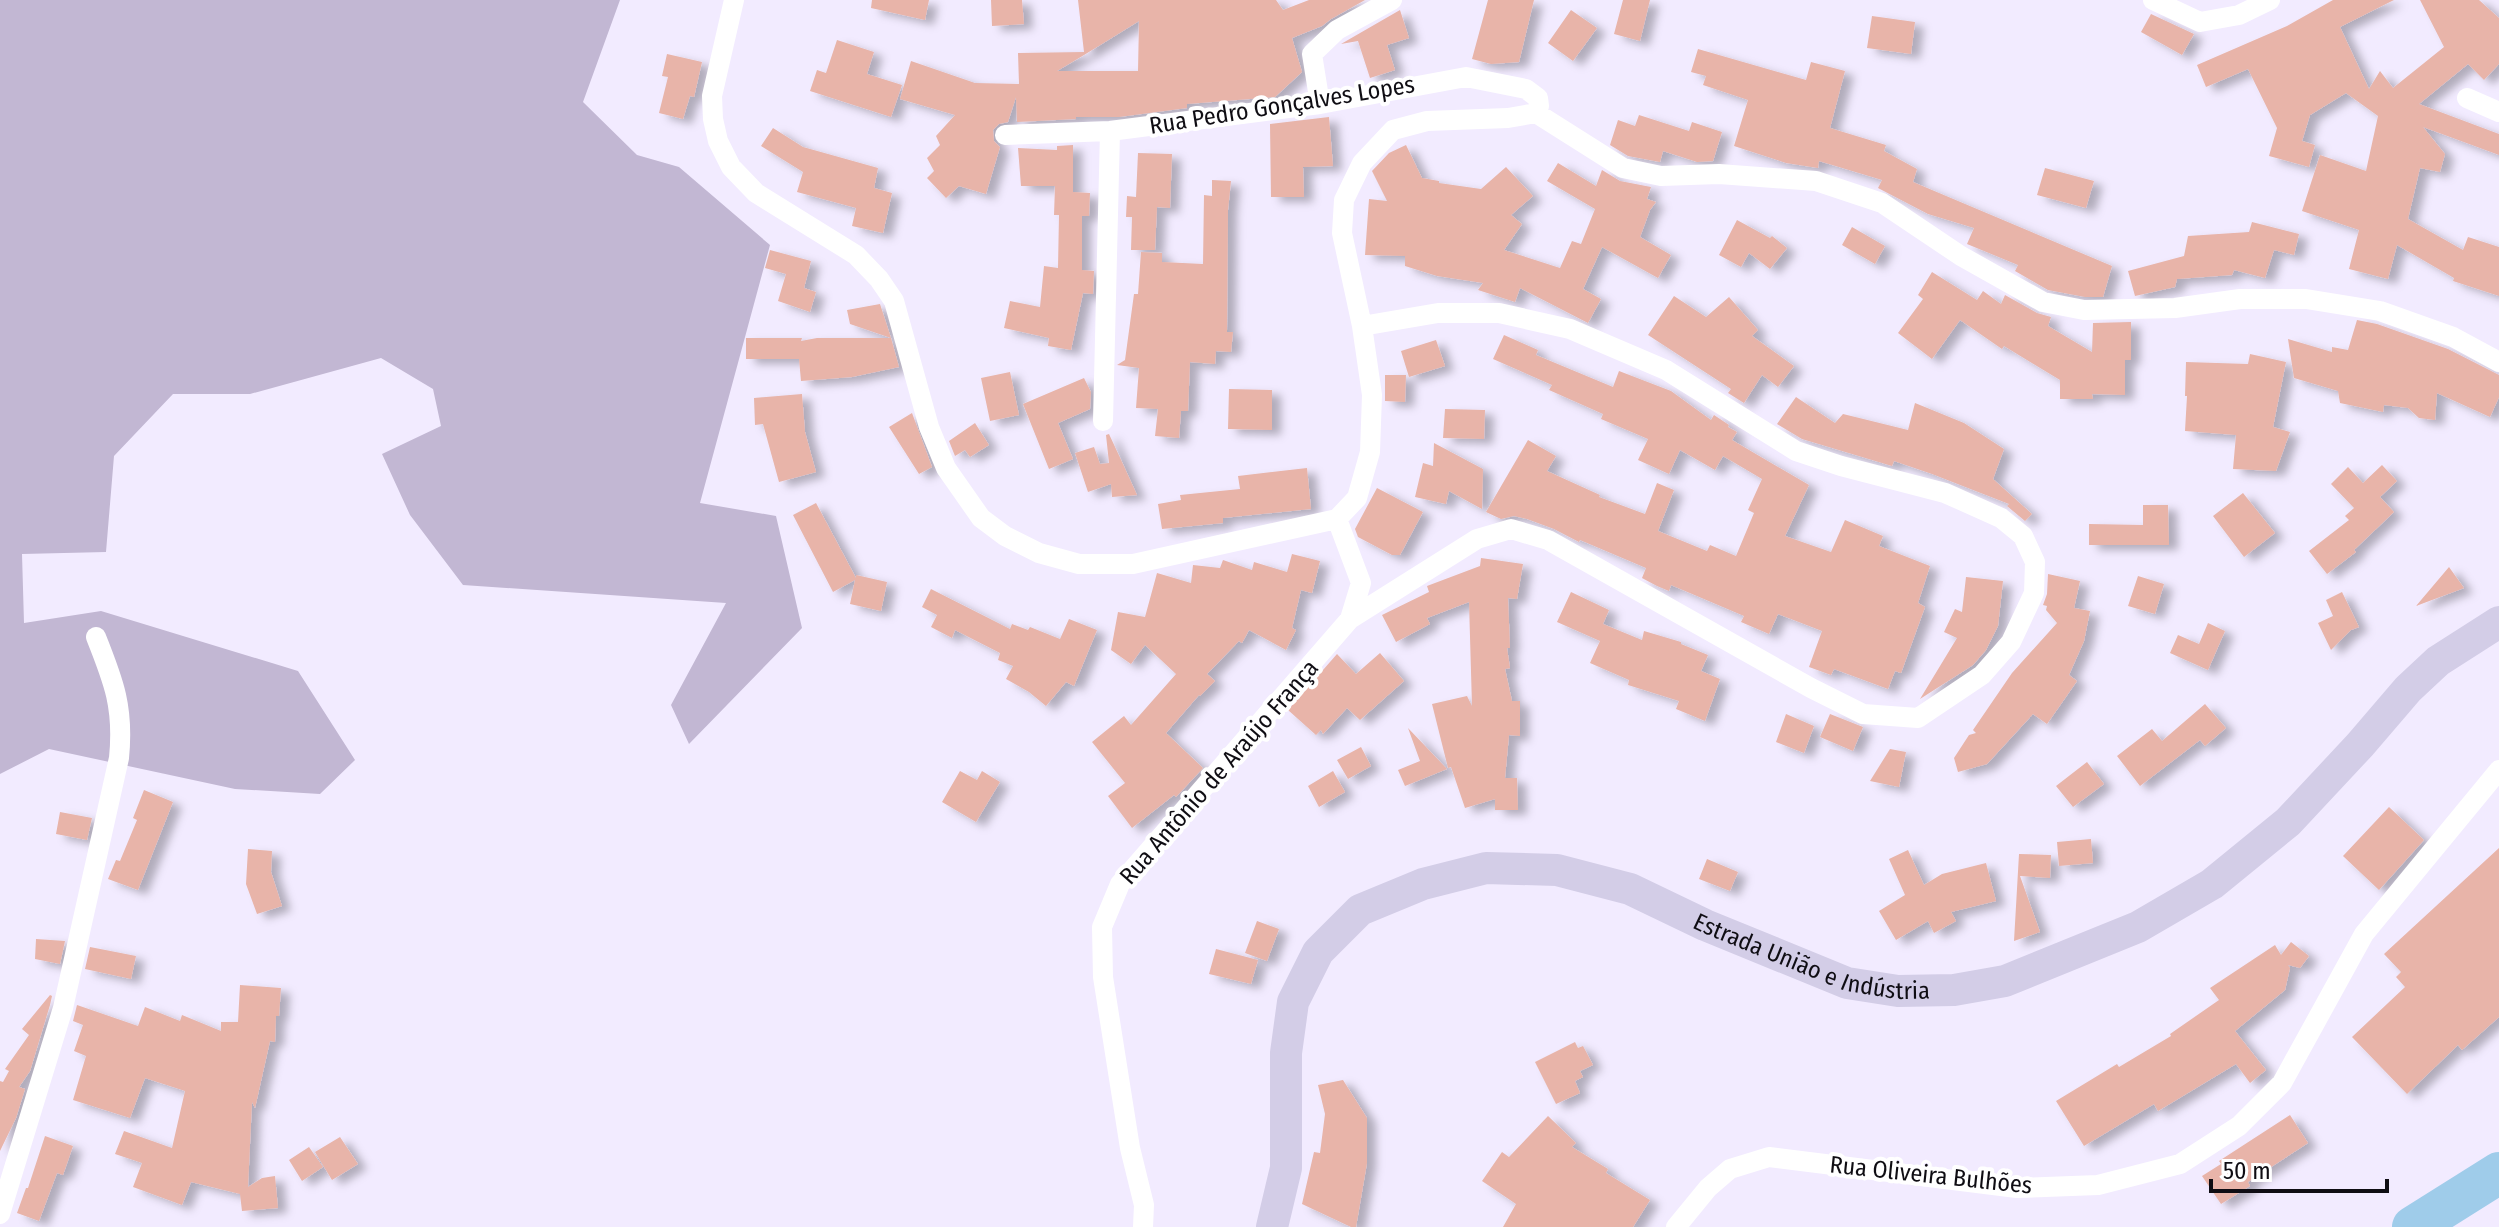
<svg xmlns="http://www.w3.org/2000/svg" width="2499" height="1227" font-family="'Fira Sans Condensed',sans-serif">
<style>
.green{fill:#c2b7d3}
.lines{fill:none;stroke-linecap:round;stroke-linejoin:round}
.river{stroke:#9fccea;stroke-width:42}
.building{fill:#e8b4a9;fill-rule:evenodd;filter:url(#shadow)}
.street{stroke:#fff;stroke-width:20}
.primary{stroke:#d3cde7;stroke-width:32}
.labels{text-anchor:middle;stroke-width:8;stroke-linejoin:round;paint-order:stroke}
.street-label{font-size:24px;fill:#0f0d13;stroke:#fff}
</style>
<defs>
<filter id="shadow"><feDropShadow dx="9" dy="5" stdDeviation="4" flood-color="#0004"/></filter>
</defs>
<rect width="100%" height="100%" fill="#f2ebff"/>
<path class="green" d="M0,0H620L583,102L637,155L679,167L770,245L700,503L776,516L802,628L689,744L671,705L726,603L463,585L410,515L382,454L441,426L433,389L381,358L250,394H173L114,456L106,552L22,554L24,623L101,611L298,671L355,760L320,794L235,789L49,749L0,774Z"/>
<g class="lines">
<path class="river" d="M2413,1227L2499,1173"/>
</g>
<path class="building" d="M872,0H929L925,20L871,8Z
M991,0H1022L1024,24L992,26Z
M1078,0H1276L1283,10L1309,0H1365L1331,19L1322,26L1292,38L1302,72L1275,97L1187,104V108L1119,117H1076V119L1017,122L1016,97L1008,122L999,124L993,130L994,141L1000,147L986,194L959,186L946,198L927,178L934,171L927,158L940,145L936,136L955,115L900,99L911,61L975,83L1019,84L1018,53L1084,52ZM1139,21L1138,71H1057L1084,55Z
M1488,0H1534L1519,62L1491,64L1472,59Z
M1623,0H1650L1640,41L1614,34Z
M2333,0H2394L2340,27L2369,89L2380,71L2393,88L2444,47L2420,0H2479L2499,18V64L2484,80L2468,64L2419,104L2499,134V155L2423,127L2445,154L2440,172L2420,168L2408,219L2463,250L2468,237L2499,247V296L2453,281L2454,278L2397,245L2388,279L2349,269L2359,230L2302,211L2320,155L2366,171L2378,116L2346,93L2310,115L2302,141L2315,145L2309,167L2269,156L2277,128L2248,69L2206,87L2197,65L2287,26Z
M1400,10L1409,38L1387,45L1395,70L1370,78L1358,41L1341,44Z
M1571,10L1597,28L1573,61L1548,43Z
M2151,14L2194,34L2182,55L2141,32Z
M1872,16L1915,22L1911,54L1867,48Z
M837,40L874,52L867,74L902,85L891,117L810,91L817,70L826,73Z
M1698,49L1806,80L1811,62L1845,71L1830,128L1886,145L1884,151L1917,169L1913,182L2112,266L2103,297H2085L2048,290L2015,271L2018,265L1967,244L1974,228L1928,214L1878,188L1882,180L1819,161L1818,168L1786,163L1734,146L1748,100L1703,85L1706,76L1691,72Z
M667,54L702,62L694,97L690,96L683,119L659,113L668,77L662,76Z
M1639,115L1689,131L1692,122L1722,132L1713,161L1697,162L1663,151L1660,162L1628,156L1610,145L1618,120L1635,126Z
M1329,117L1333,166L1303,167L1304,197H1271L1270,124Z
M773,128L803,147L878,168L874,188L892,193L883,233L852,226L856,208L797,192L803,172L761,146Z
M1073,145V192L1090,193L1089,216H1082V270L1094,271L1093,294L1083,293L1071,350L1048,346L1049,338L1004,328L1010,301L1040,307L1044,266L1058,268L1059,215H1054L1055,186H1021L1018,148L1057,150V146Z
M1406,145L1422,178L1439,181V183L1481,189L1506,167L1533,196L1511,215L1522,224L1504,250L1560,268L1572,241L1581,244L1595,209L1547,181L1558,163L1596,186L1602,170L1620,181L1651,187L1647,199L1656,202L1650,210L1640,237L1671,255L1658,278L1602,247L1583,289L1601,299L1588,323L1520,288L1515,302L1478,290L1483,283L1437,276L1405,266V256L1365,255L1369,199L1387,201L1372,171L1389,153Z
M1138,153L1172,154L1170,208L1157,207L1155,250H1131L1132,217H1126L1127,196L1136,197Z
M2045,168L2094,181L2086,208L2037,195Z
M1212,180L1231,181L1228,210L1227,332H1233L1231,352L1216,351L1215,364L1190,362L1188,411H1181L1179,438L1155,436L1158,409L1136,408L1139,368L1117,365L1125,360L1134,294H1138L1141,252L1162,253V262L1203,264L1204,195L1212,196Z
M1737,220L1770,238L1772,236L1787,248L1770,269L1749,253L1741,267L1719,255Z
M2252,222L2299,234L2294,255L2274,250L2265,278L2234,270L2232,275L2177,279L2175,287L2135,296L2128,271L2184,256L2188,236L2249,232Z
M1852,227L1885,246L1875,264L1842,245Z
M770,250L811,261L804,288L816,292L810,312L778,301L786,274L765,268Z
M1932,272L1977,300L1983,291L2001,304L2005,295L2037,313L2051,317L2048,326L2092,352L2093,323L2131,322V360H2125V395L2092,394L2093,399H2060V380L2004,346L2002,349L1960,320L1932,359L1898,333L1923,299L1918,295Z
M1674,296L1706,317L1729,297L1758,330L1752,336L1794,366L1778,387L1762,375L1744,403L1728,393L1731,389L1648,335Z
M880,304L891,338L850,324L847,310Z
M2357,320L2377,324L2448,349L2499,375V397L2490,417L2437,393L2435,420L2419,418L2408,408L2384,405L2383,412L2340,403L2338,391L2294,378L2288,339L2332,352V347L2348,350Z
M1504,335L1538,350L1536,355L1613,387L1619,371L1671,391L1711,420L1714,415L1729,425L1728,427L1737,432L1732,440L1809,485L1785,536L1831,552L1845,520L1883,536L1879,546L1930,566L1918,603L1925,607L1901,673L1895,671L1888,689L1834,669L1831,675L1809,667L1822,631L1778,614L1769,634L1741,622L1744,616L1671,585L1669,591L1657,586L1642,578L1646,568L1580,540L1579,542L1554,529L1527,519L1514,516L1501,519L1486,512L1528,440L1556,456L1547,471L1600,495L1599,497L1645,514L1657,483L1674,490L1658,531L1707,551L1710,545L1736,556L1754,513L1748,510L1762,479L1723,456L1715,470L1680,450L1669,474L1638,460L1648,439L1601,419L1603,414L1549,390L1552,385L1493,359Z
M746,338H802L801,341L817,338H891L899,367L852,377L801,381L799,359H746Z
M1436,340L1445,366L1409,377L1401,351Z
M2250,354L2286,362L2273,427L2290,432L2276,471L2233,469L2236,435L2185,431L2187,396H2185L2186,362L2248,364Z
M1010,372L1019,415L990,421L981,378Z
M1385,375H1406L1405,402L1385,401Z
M1084,378L1091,392L1090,409L1058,423L1073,459L1049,469L1023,404Z
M1229,389L1272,390V430L1228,429Z
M802,394L805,432L816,472L779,482L763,424L755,425L754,398Z
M1796,397L1835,423L1843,414L1908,430L1915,403L1964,423L2004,449L1993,479L2032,514L2025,521L2007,506L2009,504L1932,474L1894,461L1892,466L1802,439L1777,424Z
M1445,409L1485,410L1484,439L1443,438Z
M912,413L932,467L919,474L889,427Z
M975,423L989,445L970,457L965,450L955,456L949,441Z
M1109,434L1122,462L1137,495L1112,497L1111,484L1088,492L1075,453L1094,447L1100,464L1109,463L1106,435Z
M1434,443L1483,469L1482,509L1449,491L1446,504L1415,497L1423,463L1433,466Z
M2382,465L2397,481L2380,497L2394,512L2354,550L2356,552L2327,574L2309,551L2349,520L2345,516L2354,508L2331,484L2348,467L2363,483Z
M1307,468L1311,509L1223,518V523L1162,529L1158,504L1181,500L1180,495L1240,489L1238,476Z
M1377,488L1423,512L1400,555H1392L1358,537L1355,529Z
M2243,493L2275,533L2244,557L2213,516Z
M816,503L856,578V575L887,582L881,611L850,604L855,580L833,592L793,515Z
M2143,505H2168L2169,545H2089V524L2143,525Z
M1292,554L1320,561L1312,593L1301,590L1292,628L1296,630L1286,650L1249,630L1242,643L1239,641L1207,674L1215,681L1200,696L1199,695L1166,733L1203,768L1176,797L1174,795L1132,828L1108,796L1125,783L1092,742L1124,716L1131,725L1176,674L1145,645L1131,664L1111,650L1118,612L1145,617L1157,573L1191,583L1193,565L1220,568L1223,560L1252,570L1254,562L1287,572Z
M1481,558L1523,564L1517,599L1508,598L1510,648H1507L1510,668L1505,669L1512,701H1520V736L1509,735L1505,778H1517L1518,810H1495V799L1465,808L1451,767L1448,768L1432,704L1467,696L1472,706L1469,602L1427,618L1430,624L1396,642L1382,615L1429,592L1427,586L1480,566Z
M2449,567L2464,588L2416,606Z
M2048,574L2080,581L2074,608L2090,611L2084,641L2069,675L2077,681L2047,724L2033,714L1987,764L1958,772L1954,758L1969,735L1976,733L1973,730L2012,673L2057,623L2046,610L2047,606L2043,605L2047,594Z
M2138,576L2164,584L2155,614L2128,606Z
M1966,577L2003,581L1998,626L1986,650L1973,665L1920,699L1957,638L1944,632L1955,609L1962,612Z
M931,589L1010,629L1012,624L1028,630L1030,627L1060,639L1069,619L1097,630L1074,686L1066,682L1046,706L1029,692L1006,679L1013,666L998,660L1000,653L955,630L952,638L931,627L937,615L922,607Z
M1571,592L1609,610L1603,624L1642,640L1644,631L1681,642V644L1708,655L1701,671L1720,679L1705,721L1676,709L1679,701L1628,685L1629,680L1590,663L1600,641L1557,622Z
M2342,592L2359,627L2351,630L2331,650L2318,623L2333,616L2326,600Z
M2208,623L2225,631L2208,670L2170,653L2178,635L2199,644Z
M1380,653L1404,681L1360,720L1347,708L1323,734L1321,730L1316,735L1288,710L1337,654L1356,674Z
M2205,704L2226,728L2205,746L2200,740L2140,786L2117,756L2152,729L2162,741Z
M1786,714L1814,726L1804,753L1776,742Z
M1830,714L1863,727L1853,751L1820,737Z
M1408,728L1447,769L1405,786L1398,770L1420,761Z
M1361,747L1371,766L1348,779L1337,760Z
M1890,749L1906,752L1899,787L1870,781Z
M2087,762L2104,784L2073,807L2056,786Z
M960,771L977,780L982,771L1000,782L976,822L942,802Z
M1333,771L1345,792L1319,807L1308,786Z
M144,790L173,802L138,890L108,879L116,860L120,861L137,820L133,818Z
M2389,807L2424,840L2379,890L2343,856Z
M60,812L92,818L87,840L56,834Z
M2091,839L2093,863L2059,866L2057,842Z
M2499,848V1017L2462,1050L2458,1045L2407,1094L2352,1037L2405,987L2396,977L2401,972L2384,954Z
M248,849L272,851L271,872L282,906L257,914L246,884Z
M1908,850L1924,885L1942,874L1986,863L1996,901L1951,912L1956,921L1934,933L1928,921L1896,940L1879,911L1905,895L1889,859Z
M2019,854L2051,855L2050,878L2020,876L2040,932L2014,941Z
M1707,859L1738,872L1730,891L1699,879Z
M1257,921L1279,929L1267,961L1245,953Z
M36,939L65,941L60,964L35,959Z
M2291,942L2309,956L2300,968L2288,965L2290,968L2285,990L2235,1031L2266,1070L2250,1083L2236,1064L2158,1111L2154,1104L2084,1146L2056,1101L2117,1064L2119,1067L2171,1036L2170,1034L2219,1000L2210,988L2275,945L2281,955Z
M90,947L136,956L131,979L85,969Z
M1216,949L1258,960L1251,984L1209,974Z
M240,985L281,988L279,1016H276L275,1042L270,1041L255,1108L252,1102L248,1187L262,1178L275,1176L278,1208L242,1211L240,1194L191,1182L182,1205L133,1187L142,1163L115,1154L124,1131L172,1148L185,1091L145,1078L130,1118L73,1100L86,1056L74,1051L83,1025L73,1021L77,1005L138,1026L145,1007L180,1021L182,1015L221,1031V1022H238Z
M50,995L52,996L50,1005L30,1071L19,1087L25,1089L16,1118L0,1151V1081L3,1082L9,1071L5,1069L29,1035L22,1029Z
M1575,1042L1578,1048L1583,1046L1593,1065L1580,1071L1583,1077L1575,1081L1580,1093L1556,1104L1535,1062Z
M1343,1080L1367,1118V1163L1356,1227H1351L1302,1204L1314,1152L1320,1153L1325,1114L1318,1085Z
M2290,1115L2308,1143L2248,1182L2250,1186L2221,1204L2202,1176L2221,1164L2219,1161Z
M1548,1116L1576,1143L1572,1147L1608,1169L1606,1173L1650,1200L1633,1227H1503L1516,1204L1482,1181L1502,1152L1509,1157Z
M45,1136L73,1146L63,1175L57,1173L39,1221L17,1213L26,1188H28Z
M340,1137L358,1164L332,1180L315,1152Z
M309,1147L323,1167L302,1181L289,1160Z"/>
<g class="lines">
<path class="street" d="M734,0L712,96L713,119L718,141L731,167L756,193L856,255L879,279L894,301L929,427L946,468L981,518L1005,536L1039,553L1079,564H1133L1337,519L1357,498L1370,452L1372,395L1362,326L1342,233L1344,200L1362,163L1393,130L1427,121L1508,118L1536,113L1623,168L1661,176L1719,174L1816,181L1882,203L1961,256L2043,302L2084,310L2175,308L2240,299H2306L2380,311L2453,337L2499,362
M2153,0L2200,22L2239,15L2270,0
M2467,98L2499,112
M1320,104L1312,54L1337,30L1392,0
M1005,135L1110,131L1320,104L1466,77L1526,89L1538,98L1539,106L1536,113
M1103,421L1110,131
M1350,619L1477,539L1511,529L1548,540L1811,688L1863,714L1918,718L1982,675L2011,642L2034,593L2035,562L2023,536L2001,518L1945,493L1841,466L1796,451L1666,370L1570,329L1499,313H1438L1362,326
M0,1214L63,1008L119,758C124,708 114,682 96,637
M1143,1227L1144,1205L1130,1148L1103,977L1102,927L1120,884L1350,619L1361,583L1337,519
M1676,1227L1708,1188L1730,1169L1769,1157L2017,1188L2098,1185L2180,1164L2239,1126L2282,1083L2364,934L2499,770"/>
<path class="primary" id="s1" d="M1272,1227L1286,1168V1053L1293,1002L1318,952L1360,910L1423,884L1486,868L1557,870L1630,889L1705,925L1847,983L1898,991L1954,990L2005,981L2138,927L2212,884L2288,822L2360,745L2408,689L2438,661L2499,622"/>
</g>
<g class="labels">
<g class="street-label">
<text transform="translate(1282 105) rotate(-9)" y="8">Rua Pedro Gonçalves Lopes</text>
<text transform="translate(1219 772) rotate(-49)" y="8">Rua Antônio de Araújo França</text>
<text dy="8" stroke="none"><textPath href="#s1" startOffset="818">Estrada União e Indústria</textPath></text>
<text transform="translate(1931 1175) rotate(6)" y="8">Rua Oliveira Bulhões</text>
</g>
</g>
<path d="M2211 1179v12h176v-12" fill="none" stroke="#0f0d13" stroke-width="4"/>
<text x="2223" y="1179" font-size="24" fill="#0f0d13" stroke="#ffffff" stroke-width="6" paint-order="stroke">50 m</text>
</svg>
